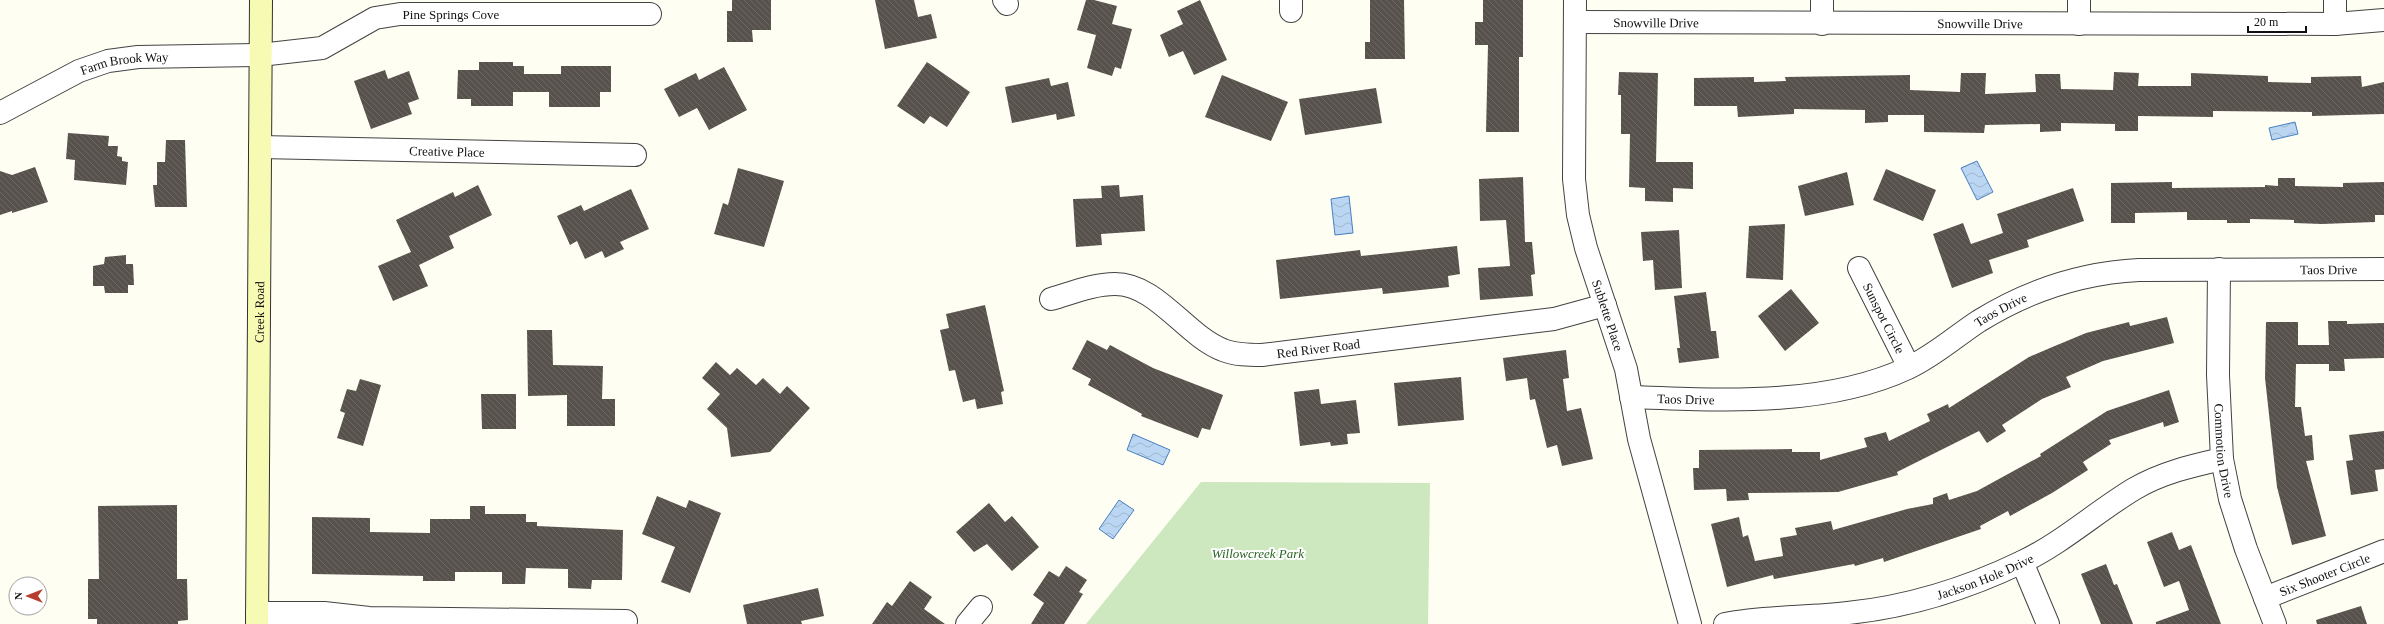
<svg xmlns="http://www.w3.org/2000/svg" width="2384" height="624" font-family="Georgia,serif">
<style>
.park{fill:#cde7be}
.water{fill:url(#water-waves);stroke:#4680c5}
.building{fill:url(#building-back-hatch)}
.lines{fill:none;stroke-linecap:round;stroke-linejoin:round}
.street-casing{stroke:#434343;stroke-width:24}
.secondary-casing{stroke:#323232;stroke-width:24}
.street{stroke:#fff;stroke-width:22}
.secondary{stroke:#f7fab3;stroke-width:22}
.labels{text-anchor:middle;stroke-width:4;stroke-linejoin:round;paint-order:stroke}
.street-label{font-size:13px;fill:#101010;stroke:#fff}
.park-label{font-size:13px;font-style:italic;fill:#286423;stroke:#fff}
</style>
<defs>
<pattern id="water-waves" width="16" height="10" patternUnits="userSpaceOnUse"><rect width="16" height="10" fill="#bbd6f2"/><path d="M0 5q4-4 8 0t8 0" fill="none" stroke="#a0b7ce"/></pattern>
<pattern id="building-back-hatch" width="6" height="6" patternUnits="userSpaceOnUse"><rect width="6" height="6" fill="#58524d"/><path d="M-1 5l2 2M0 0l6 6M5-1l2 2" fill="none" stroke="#6b6662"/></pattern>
</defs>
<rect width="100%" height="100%" fill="#fefef3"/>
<path class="park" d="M1201,482L1430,483L1428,624H1086Z"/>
<path class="water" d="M2295,122L2298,134L2272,140L2269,128Z
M1977,161L1993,192L1977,200L1961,168Z
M1349,196L1353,233L1335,235L1331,199Z
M1133,434L1170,450L1163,465L1127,450Z
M1119,500L1134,510L1113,539L1099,529Z"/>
<path class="building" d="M732,0H771V30H752L753,42H727V11H732Z
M875,0H914L918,17L931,14L937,38L885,49Z
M1086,0H1094L1117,6L1112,24L1132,29L1121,69L1115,67L1112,76L1087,68L1096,35L1077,30Z
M1200,0L1227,60L1194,75L1183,51L1169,57L1160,35L1183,24L1177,11Z
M1370,0H1404L1405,59H1365V42H1370Z
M1483,0H1523V57H1519V132H1486L1488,45H1475V22H1483Z
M479,62H513V66H524V74H561V66H611V92H600V107H549V92H513V106H471V99H457L458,70H479Z
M927,62L970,92L947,127L930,116L924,124L897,106Z
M724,67L747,110L709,130L697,108L679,117L664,89L696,73L699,80Z
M385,70L388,79L409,71L419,99L408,103L412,114L371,129L354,81Z
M1619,72L1658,73L1656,162H1693V189L1673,188V202L1645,201V188L1629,187L1630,134H1621V95H1618Z
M2114,72L2139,73L2138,86H2191V73L2268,76V82L2311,83V77L2361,76L2362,87L2384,82V114L2312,116V112L2213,111V117L2138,116V131H2115V124L2061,123V131L2040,132V124L1985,125L1984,133L1924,132V115H1888V122L1865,123V110L1794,109V114L1738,117L1737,106H1694V78L1754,77V82L1786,81L1785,77L1910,75V90L1960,92L1961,73H1986L1985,94L2036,92L2035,74H2060L2061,89L2113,90Z
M1222,75L1288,102L1271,141L1205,117Z
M1049,78L1051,86L1068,82L1075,116L1057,120L1056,114L1012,123L1005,87Z
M1376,88L1382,123L1305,135L1299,99Z
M68,133L109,136L108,146H118L117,156L122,157V161L128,162L126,185L74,180L75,160L66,159Z
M166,140H185L187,207H155L153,185H157V162H165Z
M35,167L48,202L12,213V211L0,215V171L12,175Z
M738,168L784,181L764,247L714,234L723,203L728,205Z
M1886,169L1936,190L1923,221L1873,200Z
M1847,172L1854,205L1805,216L1798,186Z
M1523,177L1525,242H1532L1535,274L1531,275L1533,296L1480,300L1478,268L1510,266L1506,220L1480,221L1479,179Z
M2278,178H2295V186L2343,187V183L2384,182V215H2375V222L2322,224L2294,223V220L2250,219V223H2227V220H2187V212L2135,213V223H2111V183L2172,182V188L2265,187V185L2278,186Z
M478,185L492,215L449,236L454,248L419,265L428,286L393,301L378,266L411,252L396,220L453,192L455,197Z
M1119,185L1120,197L1143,195L1145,231L1101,234L1102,245L1076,247L1073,199L1102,198L1101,186Z
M2073,188L2084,221L2027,240L2029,247L1989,260L1993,273L1952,288L1933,234L1963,223L1971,244L2003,233L1997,214Z
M631,189L649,229L620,242L624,249L605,258L602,251L585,259L577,241L570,245L557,216L581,205L584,211Z
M1785,224L1783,280L1746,278L1749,226Z
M1679,230L1682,288L1655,290L1653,260L1643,261L1641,232Z
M1457,246L1460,274L1448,276L1449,287L1383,294L1382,288L1280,299L1276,260L1360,250L1361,256Z
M126,255V264H133L134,285H128V293H105L104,286H93V266L104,264L105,257Z
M1791,289L1819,323L1785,351L1758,316Z
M1706,292L1711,331H1716L1719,358L1679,363L1677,348H1680L1674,296Z
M985,305L1004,391L1001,392L1003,404L977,409L975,399L963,402L955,370L949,371L940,330L949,328L946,314Z
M2167,317L2174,343L2103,361L2066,377L2071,387L2042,399L2002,425L2006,431L1987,443L1979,431L1897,472L1898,475L1838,492L1748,493L1749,500L1727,501L1726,489L1694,490L1693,468H1699V450L1792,449V452H1820V460L1867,447L1864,438L1886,432L1889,441L1930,421L1927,414L1948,404L1949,408L2029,357L2050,348L2086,333L2129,322L2130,326Z
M2328,321H2347V324L2384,323V358L2344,359L2345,371H2329V364H2296L2295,407H2301L2305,436L2312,435L2314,460L2306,461L2326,536L2292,545L2277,487L2265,378L2266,322H2298V345H2329Z
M527,330H552L553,365L603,366L602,399H615V426H567V395L528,396Z
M1087,340L1107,350L1110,345L1153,368L1223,395L1210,430L1202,428L1198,438L1141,416L1142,414L1088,385L1091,379L1072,369Z
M1566,350L1569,378L1563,379L1567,411L1581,408L1593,459L1562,466L1557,445L1547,448L1535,399L1530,400L1527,378L1506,381L1503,358Z
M716,362L730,375L737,368L756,385L763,378L780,394L787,386L810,408L770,452L731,457L727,428L707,409L720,394L702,378Z
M1461,377L1464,420L1398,426L1394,383Z
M360,379L381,385L363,446L337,438L345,413L340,411L347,389L356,391Z
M1319,389L1321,404L1356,400L1360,433L1347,434L1348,444L1331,446L1330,442L1300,446L1294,392Z
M2169,390L2179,422L2164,427L2163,422L2109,440L2111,444L2083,462L2088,470L2052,493L2010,516L2008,511L1980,526L1981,529L1884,562L1883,558L1855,566L1854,564L1774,579L1773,575L1727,587L1711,524L1739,517L1743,537L1748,535L1755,561L1783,556L1780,538L1797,535L1795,528L1831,521L1833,530L1907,509L1933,504V498L1947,493L1949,500L1977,491L2041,456L2040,454L2107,411Z
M481,394H516V429H482Z
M2384,431V469L2375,470L2378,491L2351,495L2346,461L2353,460L2349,435Z
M657,496L686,508L689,500L721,513L690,593L661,582L675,547L642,534Z
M989,503L1005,522L1012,516L1039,547L1012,571L987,544L974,552L956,532Z
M177,505V579H187L188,620L178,621V624H97V619H88V579H99L98,506Z
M470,506H485V514H526V522H537V526L623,530L622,580H592L591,589L568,588V569L526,568L525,584H502V572H455V581H423V576L312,574V517L370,518V532L430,533V519H470Z
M2172,532L2179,550L2191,545L2221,624H2156V622L2189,610L2179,581L2164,587L2147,542Z
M2106,564L2114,585L2117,584L2133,624H2101L2081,574Z
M1066,566L1087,580L1079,592L1083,594L1064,624H1031L1044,603L1033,595L1049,571L1059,577Z
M910,581L932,597L924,609L945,624H872L887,602L892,606Z
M818,588L824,616L801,621L802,624H747L743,605Z
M2361,606L2367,624H2317L2316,620Z"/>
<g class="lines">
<g class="street-casing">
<g id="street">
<path d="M1004,0L1007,4"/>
<path id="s1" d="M1575,0L1574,179L1578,215L1586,248L1626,369L1639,439L1690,624"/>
<path d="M1291,11V0"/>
<path id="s2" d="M1575,22L2335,24L2384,20"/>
<path d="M1822,24V0"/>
<path d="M2079,24V0"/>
<path d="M2335,24V0"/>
<path id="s3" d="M0,113L79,71L108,61L138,57L260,55L322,48L375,18L400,14H650"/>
<path id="s4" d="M260,147L635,155"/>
<path id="s5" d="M1859,268L1909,367"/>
<path id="s6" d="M2219,269L2218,375L2222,459L2230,499L2246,549L2275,624"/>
<path id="s7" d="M1051,299C1072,293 1093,284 1115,284C1157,284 1186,336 1223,350C1235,355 1249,355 1262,355L1554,319L1605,305"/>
<path id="s8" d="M1631,397C1721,400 1825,407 1908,368C1934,356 1956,336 1979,321C2029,290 2080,273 2139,270L2384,269"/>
<path d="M2022,562L2048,624"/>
<path id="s9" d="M2265,598L2384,551"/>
<path d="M257,613H324L369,618L626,621"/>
<path d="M967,624L981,607"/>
<path id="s10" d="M1725,624C1766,616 1807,618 1848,613C1907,607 1968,588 2022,562C2062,543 2096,512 2134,489C2161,473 2191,466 2222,459"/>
</g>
</g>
<g class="secondary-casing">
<g id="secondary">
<path id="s11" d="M257,624L261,0"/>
</g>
</g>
<use href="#street" class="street"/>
<use href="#secondary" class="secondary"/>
</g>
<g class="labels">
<g class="street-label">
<text dy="5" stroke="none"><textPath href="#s3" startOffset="472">Pine Springs Cove</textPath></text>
<text dy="5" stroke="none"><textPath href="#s2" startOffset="81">Snowville Drive</textPath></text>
<text dy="5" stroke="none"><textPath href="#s2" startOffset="405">Snowville Drive</textPath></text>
<text dy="5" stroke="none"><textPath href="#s3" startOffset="136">Farm Brook Way</textPath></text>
<text dy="5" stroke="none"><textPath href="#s4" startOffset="187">Creative Place</textPath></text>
<text dy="5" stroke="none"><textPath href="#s8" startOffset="726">Taos Drive</textPath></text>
<text dy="5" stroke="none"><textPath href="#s8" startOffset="391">Taos Drive</textPath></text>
<text dy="5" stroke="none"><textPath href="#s11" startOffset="312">Creek Road</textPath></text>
<text dy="5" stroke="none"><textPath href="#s1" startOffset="320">Sublette Place</textPath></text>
<text dy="5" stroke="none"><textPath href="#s5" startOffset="56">Sunspot Circle</textPath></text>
<text dy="5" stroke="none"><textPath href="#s7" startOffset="291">Red River Road</textPath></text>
<text dy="5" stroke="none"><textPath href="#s8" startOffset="55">Taos Drive</textPath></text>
<text dy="5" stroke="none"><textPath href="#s6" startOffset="182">Commotion Drive</textPath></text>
<text dy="5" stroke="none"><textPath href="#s10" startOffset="266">Jackson Hole Drive</textPath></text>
<text dy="5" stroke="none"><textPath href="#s9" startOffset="64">Six Shooter Circle</textPath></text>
</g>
<g class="park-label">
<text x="1258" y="558">Willowcreek Park</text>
</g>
</g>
<g transform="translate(28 596) rotate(270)"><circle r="19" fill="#ffffff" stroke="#9f9f9f"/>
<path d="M0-3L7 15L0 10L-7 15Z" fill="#b73d30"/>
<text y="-6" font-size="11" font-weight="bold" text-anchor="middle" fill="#101010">N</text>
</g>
<path d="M2248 26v6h58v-6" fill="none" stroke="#101010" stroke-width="2"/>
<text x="2254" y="26" font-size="12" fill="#101010" stroke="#ffffff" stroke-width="3" paint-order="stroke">20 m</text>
</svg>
